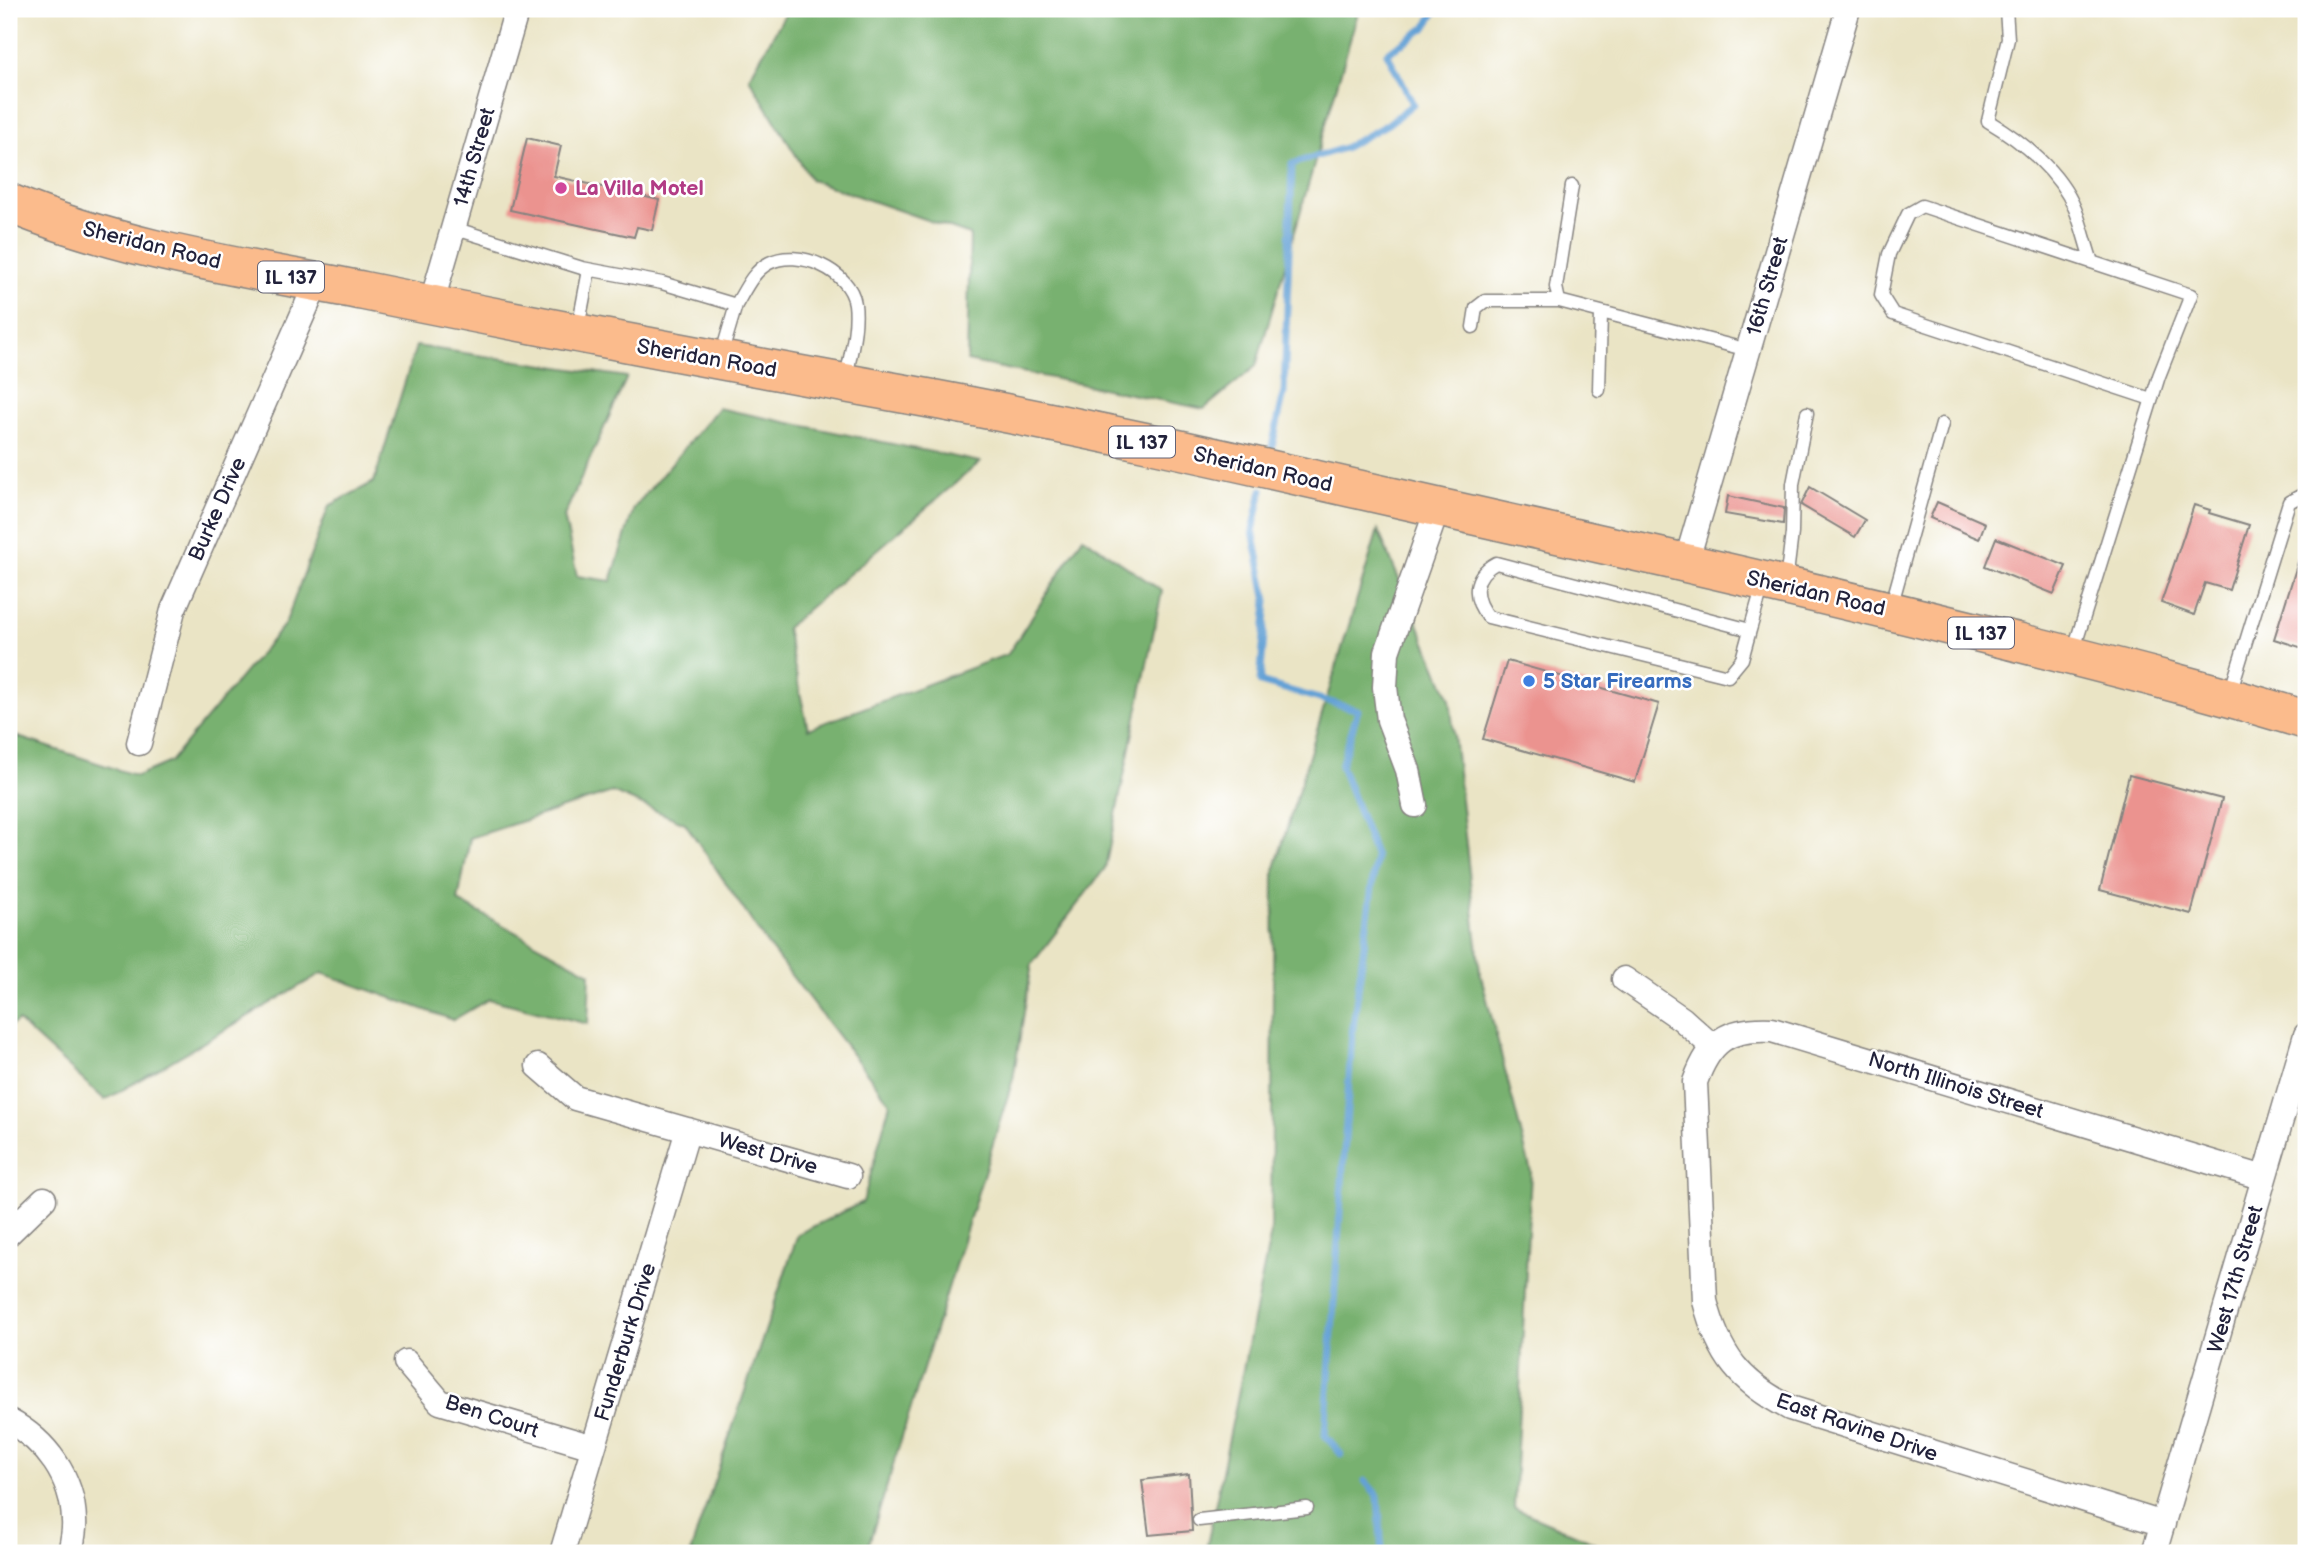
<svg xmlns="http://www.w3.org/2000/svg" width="2315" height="1562" font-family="'Balsamiq Sans',sans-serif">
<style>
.forest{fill:#78b170;stroke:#4d6a56;stroke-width:2}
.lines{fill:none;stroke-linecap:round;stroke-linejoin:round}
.stream{stroke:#64a1d5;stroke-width:7}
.building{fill:#eb938f}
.lane-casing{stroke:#868380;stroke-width:15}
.street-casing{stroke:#868380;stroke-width:27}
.primary-casing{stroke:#868380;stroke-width:41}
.lane{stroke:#fff;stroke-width:12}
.street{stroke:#fff;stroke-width:24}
.primary{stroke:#fbbb8c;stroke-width:38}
.hotel-dot{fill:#d1479c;stroke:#fff;stroke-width:2.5}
.shop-dot{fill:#3f7fe0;stroke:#fff;stroke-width:2.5}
.labels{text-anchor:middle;stroke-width:5;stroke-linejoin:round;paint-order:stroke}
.shield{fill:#fff;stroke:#646476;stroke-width:2}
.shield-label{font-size:19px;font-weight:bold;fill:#22223b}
.street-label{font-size:21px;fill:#22223b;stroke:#fff}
.hotel-label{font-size:21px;font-weight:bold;fill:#b23c85;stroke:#fff;text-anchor:start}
.shop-label{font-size:21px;font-weight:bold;fill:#366cbe;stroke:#fff;text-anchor:start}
</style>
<rect width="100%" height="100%" fill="#fff"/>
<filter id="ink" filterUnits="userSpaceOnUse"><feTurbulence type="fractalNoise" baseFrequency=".0143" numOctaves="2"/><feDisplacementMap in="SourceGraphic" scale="14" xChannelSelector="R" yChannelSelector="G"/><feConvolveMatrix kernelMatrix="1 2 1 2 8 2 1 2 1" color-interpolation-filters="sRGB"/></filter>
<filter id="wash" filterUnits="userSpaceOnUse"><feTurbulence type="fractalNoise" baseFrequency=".00686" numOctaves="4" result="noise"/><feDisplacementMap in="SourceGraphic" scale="28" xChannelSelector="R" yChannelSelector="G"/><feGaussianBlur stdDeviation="1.57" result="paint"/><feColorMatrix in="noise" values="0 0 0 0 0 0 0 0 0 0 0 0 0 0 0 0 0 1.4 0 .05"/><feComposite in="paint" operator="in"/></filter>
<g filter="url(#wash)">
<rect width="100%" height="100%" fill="#eae4c5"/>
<path class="forest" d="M788,9H1359L1256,366L1204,409L967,361L970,235L811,180L749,78Z
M416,346L627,377L564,516L577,576L611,581L634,508L718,408L980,462L786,628L808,729L1008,654L1083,537L1162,591L1105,868L1032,964L1013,1079L866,1553H690L798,1234L863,1202L890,1103L767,944L685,823L612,792L470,838L458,901L590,973L588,1024L489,999L453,1020L322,973L105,1100L18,1021L9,1027V734L137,776L170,762L285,624L329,506L374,482Z
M1378,530L1450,699L1480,972L1531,1172L1514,1508L1619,1553H1202L1206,1550L1271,1233L1274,871Z"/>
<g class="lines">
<path class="stream" d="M1271,451L1284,393L1292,164L1344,148L1388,124L1413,104L1387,53L1425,28L1437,9
M1262,490L1253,531L1267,601L1260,682L1358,710L1341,766L1376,857L1352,1034L1325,1435L1341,1454
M1365,1481L1378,1496L1382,1553"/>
</g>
<g id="blocks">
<path class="building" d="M527,138L561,146L554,176L659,200L652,230L637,227L634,237L510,210Z
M1810,487L1865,520L1855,537L1801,505Z
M1728,496L1784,508L1783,524L1725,514Z
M1937,502L1985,523L1979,539L1930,518Z
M2194,505L2210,510L2209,513L2249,525L2229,590L2205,583L2194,615L2161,603Z
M1996,538L2066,566L2054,594L1985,566Z
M2302,549H2306V649L2274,639Z
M1507,661L1659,704L1635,782L1483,739Z
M2129,775L2222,799L2191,914L2100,890Z
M1189,1474L1192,1531L1149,1535L1142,1480Z"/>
</g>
</g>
<g filter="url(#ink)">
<use href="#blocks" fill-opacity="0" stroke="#868380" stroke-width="2"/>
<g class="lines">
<g class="lane-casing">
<path id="lane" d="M2006,9L2008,39L1988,121C2022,141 2060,172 2075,209C2082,226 2086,245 2092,262
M1572,186L1556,287L1559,301L1748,350
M453,228L582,268L662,283L736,305L721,356
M736,305C745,290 753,271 769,263C798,248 850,270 855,304C858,328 850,355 846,379
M1473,327L1476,308L1485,301H1559
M578,328L589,270
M1599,390L1601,314
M1496,563L1750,630L1742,659L1728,676L1488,617C1472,598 1472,576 1496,563Z
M1786,582L1792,533L1793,484L1807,413
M1891,607L1942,424
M1750,630L1763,585
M2073,652L2159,376L2191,295L1922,206L1908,214L1889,254L1881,295L1893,314L2151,399
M2230,693L2289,502L2306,493
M1199,1520L1307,1508"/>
</g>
<g class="street-casing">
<path id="street" d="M431,305L517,9
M1686,563L1848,9
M139,743L173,610L317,282
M1415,805L1408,770L1389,720L1385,687L1387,652L1438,507
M1624,979L1682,1019L1713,1047
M538,1066L575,1098L848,1176
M9,1233L44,1199
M406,1362L440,1402L593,1447
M9,1421C46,1441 73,1477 74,1521C75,1531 72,1543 70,1553
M2163,1524L1790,1408C1740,1382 1719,1356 1705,1301L1695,1082C1710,1040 1728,1028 1772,1030L2264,1178
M562,1553L688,1130
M2154,1553L2306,1035"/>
</g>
<g class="primary-casing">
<path id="primary" d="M9,203C121,250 246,268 364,291C546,328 728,362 911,395C1124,434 1336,485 1548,532C1702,566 1856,602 2009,640C2108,665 2208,690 2306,720"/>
</g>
<use href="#lane" class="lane"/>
<use href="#street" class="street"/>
<use href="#primary" class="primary"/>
</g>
</g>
<circle class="hotel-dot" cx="561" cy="188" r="7"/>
<circle class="shop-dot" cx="1529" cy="681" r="7"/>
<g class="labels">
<g class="shield">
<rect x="258" y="261.5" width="66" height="31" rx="5"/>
<rect x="1109" y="426.5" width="66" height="31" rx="5"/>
<rect x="1948" y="617.5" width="66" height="31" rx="5"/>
</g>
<g class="shield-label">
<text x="291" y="284">IL 137</text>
<text x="1142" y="449">IL 137</text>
<text x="1981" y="640">IL 137</text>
</g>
<g class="street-label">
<text transform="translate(474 157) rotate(-74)" y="7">14th Street</text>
<text transform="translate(152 245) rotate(14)" y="7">Sheridan Road</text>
<text transform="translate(1767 286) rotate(-74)" y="7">16th Street</text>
<text transform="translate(707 358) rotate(10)" y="7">Sheridan Road</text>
<text transform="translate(1263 469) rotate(13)" y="7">Sheridan Road</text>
<text transform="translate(217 509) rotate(-66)" y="7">Burke Drive</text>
<text transform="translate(1816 593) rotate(13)" y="7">Sheridan Road</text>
<text transform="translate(1956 1085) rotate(17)" y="7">North Illinois Street</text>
<text transform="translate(768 1153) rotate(16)" y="7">West Drive</text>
<text transform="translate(2235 1279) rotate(-74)" y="7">West 17th Street</text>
<text transform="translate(625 1342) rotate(-73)" y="7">Funderburk Drive</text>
<text transform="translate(492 1416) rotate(18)" y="7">Ben Court</text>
<text transform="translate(1857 1427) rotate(19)" y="7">East Ravine Drive</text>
</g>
<g class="hotel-label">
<text x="575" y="195">La Villa Motel</text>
</g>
<g class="shop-label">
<text x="1543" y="688">5 Star Firearms</text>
</g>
</g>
<rect width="2315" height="1562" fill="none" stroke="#fff" stroke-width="35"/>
</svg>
